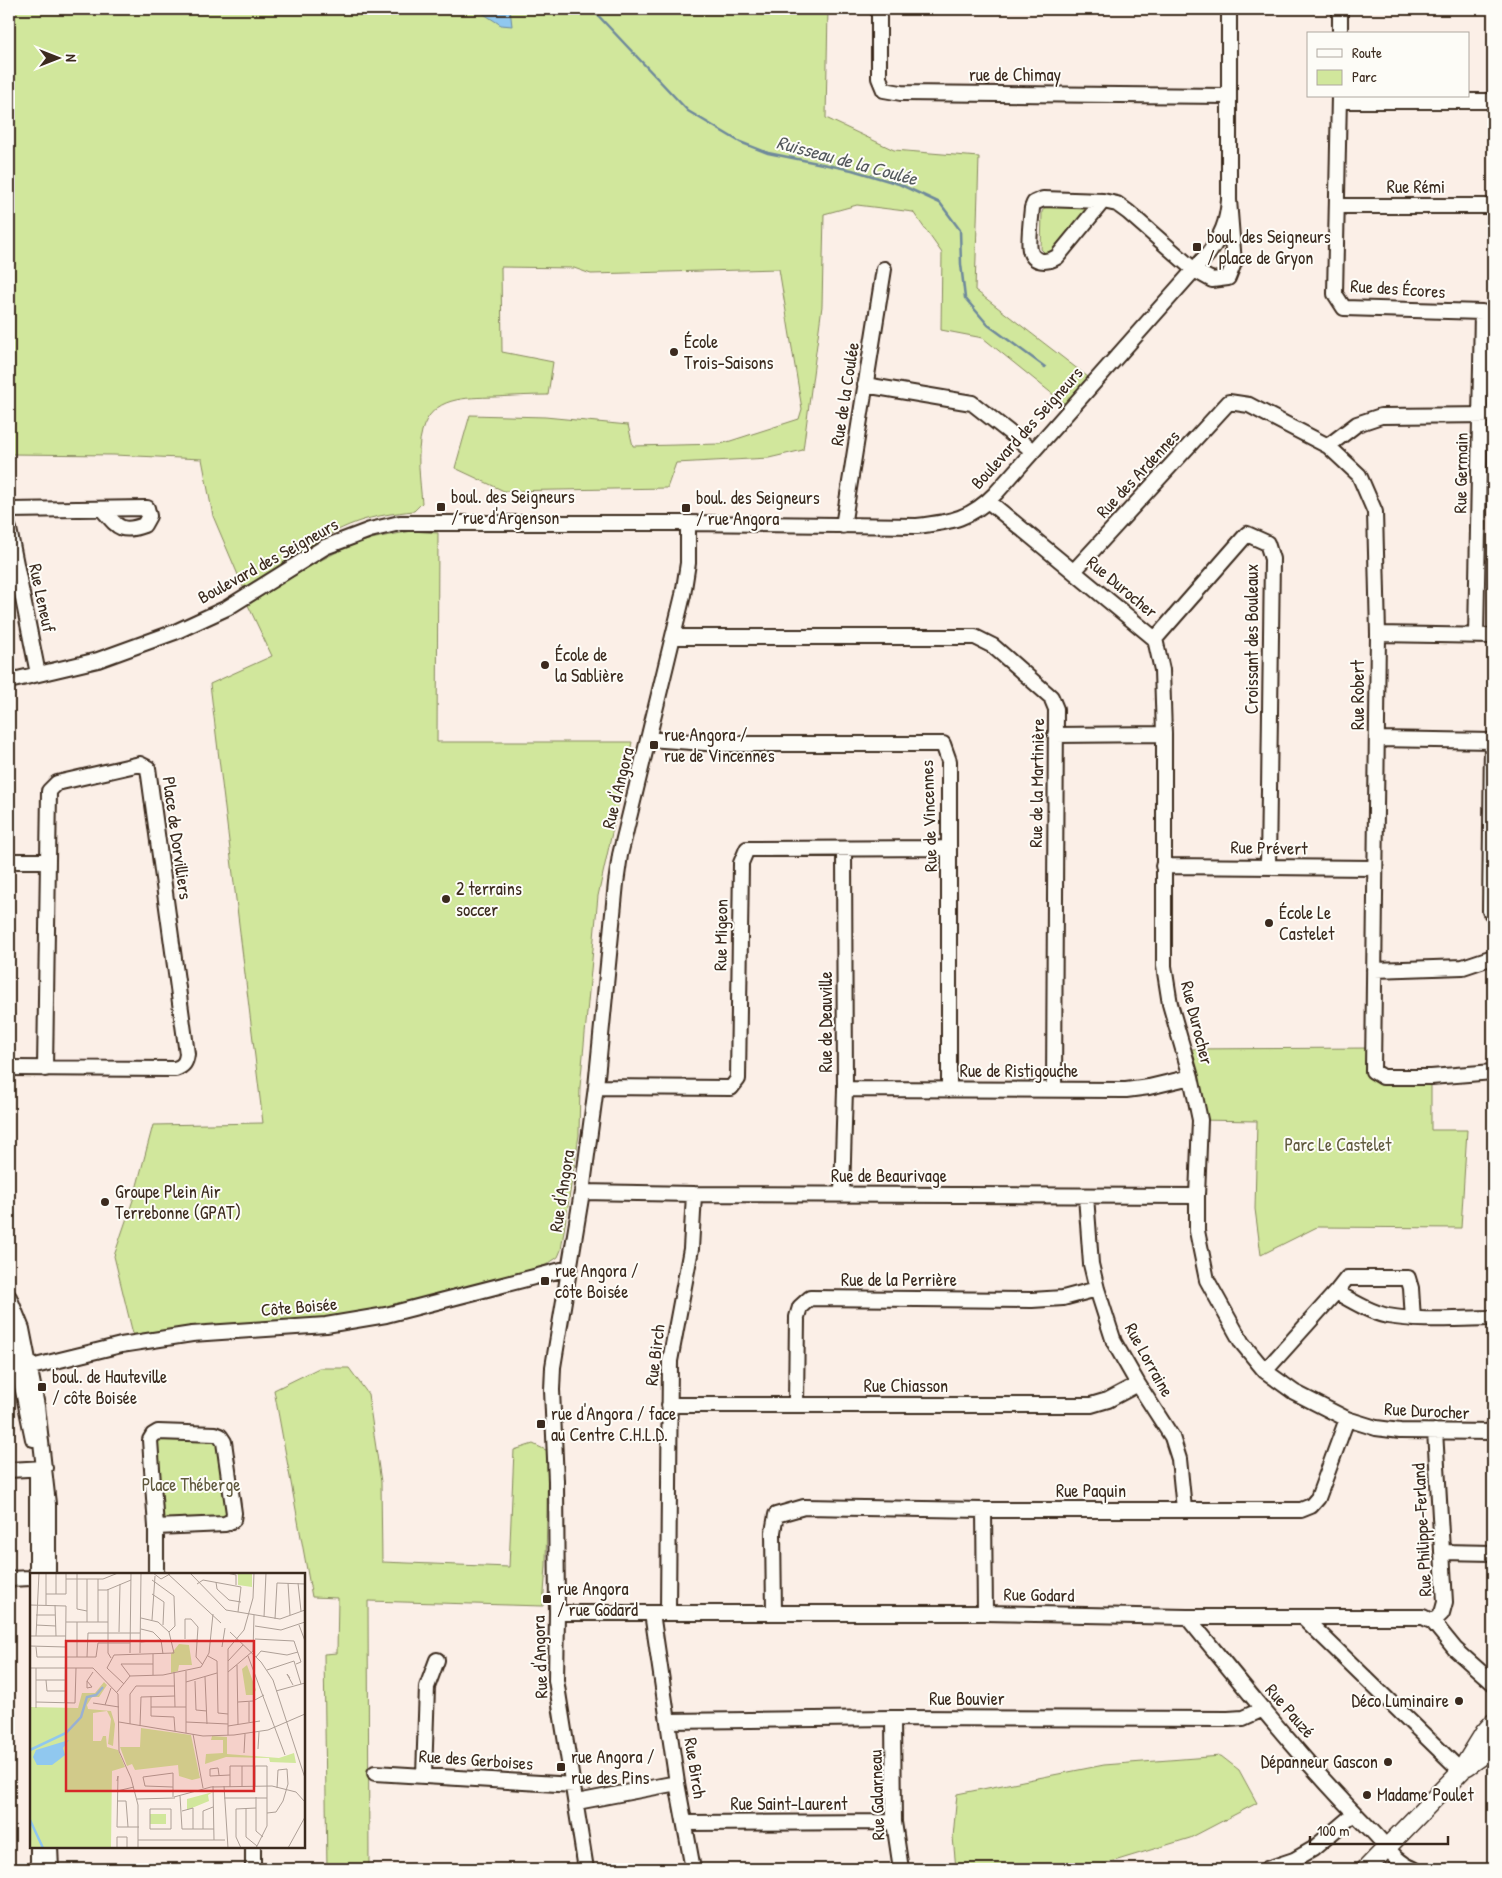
<svg xmlns="http://www.w3.org/2000/svg" width="1502" height="1878" font-family="'Patrick Hand',sans-serif">
<style>
.green{fill:#d1e79c;stroke:#86885d}
.water{fill:#90c8ef;stroke:#6e899b}
.lines{fill:none;stroke-linecap:round;stroke-linejoin:round}
.stream{stroke:#6e899b;stroke-width:2.5}
.minor-casing{stroke:#3b2a1e;stroke-width:18}
.major-casing{stroke:#3b2a1e;stroke-width:21}
.minor{stroke:#fdfcf7;stroke-width:14}
.major{stroke:#fdfcf7;stroke-width:18}
.poi-dot{fill:#3b2a1e;stroke:#fdfcf7;stroke-width:2}
.labels{text-anchor:middle;stroke-width:4;stroke-linejoin:round;paint-order:stroke}
.street-label{font-size:18px;fill:#3b2a1e;stroke:#fdfcf7}
.poi-label{font-size:18px;fill:#3b2a1e;stroke:#fdfcf7;text-anchor:start}
.park-label{font-size:18px;fill:#60593e;stroke:#fdfcf7}
.water-label{font-size:19px;font-style:italic;fill:#54595d;stroke:#fdfcf7}
.inset-river{fill:none;stroke:#90c8ef;stroke-width:2.5}
.inset-road{fill:none;stroke:#aea097;stroke-width:1}
.view{fill:#d62828;fill-opacity:0.15;stroke:#d62828;stroke-width:2.5}
.inset-edge{fill:none;stroke:#3b2a1e;stroke-width:2.5}
</style>
<rect width="100%" height="100%" fill="#fbefe7"/>
<filter id="ink" filterUnits="userSpaceOnUse"><feTurbulence type="fractalNoise" baseFrequency=".02" numOctaves="2"/><feDisplacementMap in="SourceGraphic" scale="10" xChannelSelector="R" yChannelSelector="G"/><feConvolveMatrix kernelMatrix="1 2 1 2 8 2 1 2 1" color-interpolation-filters="sRGB"/></filter>
<g filter="url(#ink)">
<path class="green" d="M9,9H828L826,118L894,150L979,157L975,290L1088,377L1065,404L983,338L941,330L942,253L913,212L857,205L824,214L822,306L803,450L769,458L676,463L667,488L504,491L455,468L470,415L545,417L628,425L633,446L721,444L799,419L802,409L779,269L591,274L574,268L501,267L502,352L553,362L548,395C530,395 512,396 495,397C465,398 432,396 422,431C416,453 420,480 422,503L414,511C395,513 374,516 357,522C318,536 279,567 244,589L213,516L202,459L114,455L9,454Z
M1045,206L1085,207L1087,213L1053,252L1045,253L1041,249L1042,212Z
M412,531L438,533L437,742H632L598,896L580,1087L579,1135L561,1250L558,1257L546,1265L407,1306L374,1314L134,1338L114,1256L134,1197L153,1125L263,1123L210,684L272,656L248,605C280,585 313,562 348,547C368,538 391,535 412,531Z
M1373,1048V1071L1431,1077V1130H1467L1461,1228L1317,1227L1261,1255L1255,1209L1257,1121L1200,1120L1183,1049Z
M319,1368H349L368,1394L381,1482L382,1562L509,1567L514,1450L533,1444L548,1451L546,1566L543,1606L368,1601L369,1869H327L324,1654L337,1653L338,1598L312,1597L274,1390Z
M153,1435L220,1436L233,1520L156,1527Z
M1221,1756L1239,1770L1257,1803L1190,1838L1088,1869H956L953,1837L957,1794L1104,1765Z"/>
<path class="water" d="M476,9H510L512,26L501,25Z"/>
<g class="lines">
<path class="stream" d="M592,9L688,111L740,142L768,153L852,170L899,184L940,203L960,230L961,264L965,298L988,325L1045,367"/>
<g class="minor-casing">
<path id="minor" d="M879,9V78L884,90L901,93L1228,96
M1340,34V9
M1339,96L1335,294L1344,308L1482,312L1476,636
M1339,101H1493
M1103,201L1057,257C1047,263 1033,263 1030,250C1028,242 1031,218 1032,208L1034,203L1043,199L1103,201L1117,204L1128,212L1194,270L1212,280L1228,278L1234,263L1229,200V9
M1338,206H1493
M865,385L972,403L1033,451
M1328,446L1357,424L1381,416L1493,415
M988,501L1155,639L1162,670L1164,734V966L1170,1004L1191,1077L1200,1120L1197,1196V1231L1207,1280L1242,1343L1265,1371L1294,1392L1347,1419L1376,1428L1400,1431L1493,1432
M9,510L147,508L149,516L144,525C120,534 117,526 102,509
M843,526L884,269
M9,529L38,674
M1074,571L1229,402L1249,405L1328,446L1359,475L1375,512L1378,634L1373,1071L1383,1077H1431L1493,1072
M1378,634L1493,636
M673,637H975L993,646L1051,697L1056,709L1054,1089
M1155,639L1247,534L1267,543L1272,559L1268,867
M9,681L98,660L175,632L227,608L325,547L370,530L400,523H688L917,526C951,522 971,519 996,493L1209,253C1222,234 1227,224 1229,200
M1055,735L1164,734
M649,739L720,744H943L949,761V1090
M1377,739L1493,741
M1492,741L1490,911L1493,915
M9,861H47
M1163,866L1375,868
M1374,970L1463,967L1493,957
M9,1068L175,1069C184,1066 186,1062 187,1054L148,768L140,764L57,783L49,791L45,1069
M596,1087L731,1088L738,1079L741,863L747,849L949,848
M845,1089L1126,1090L1149,1087L1191,1077
M582,1192L694,1194L1197,1196
M842,1194L845,1089L844,849
M1086,1196L1091,1264L1097,1289L1114,1342L1138,1384L1172,1437L1179,1459L1184,1509
M1336,1292L1347,1278H1408L1411,1288L1413,1319
M9,1297L22,1329L37,1406L48,1504V1574
M12,1311L11,1333L33,1439
M19,1370L121,1345L192,1334L326,1325L386,1315L569,1268
M1265,1371L1336,1292C1352,1301 1370,1312 1388,1316C1422,1322 1459,1318 1493,1318
M796,1404L797,1317L800,1307L810,1298L1032,1300L1063,1298L1097,1289
M669,1405H1091L1108,1400L1138,1384
M9,1470L45,1468
M37,1476V1574
M984,1510L985,1613
M1442,1552L1493,1553
M156,1574V1527L150,1440L153,1435L158,1432L215,1434L220,1436L224,1442L234,1513L233,1520L225,1524L156,1527
M9,1579L31,1578
M668,1612L670,1361L691,1249L694,1194
M774,1612L773,1532L776,1515L804,1507L984,1510H1301L1311,1506L1318,1498L1347,1419
M557,1613H985L1187,1617H1423L1433,1622L1455,1649L1493,1683
M652,1613L677,1783L693,1869
M1187,1617C1247,1690 1306,1765 1372,1831C1386,1845 1395,1862 1414,1869
M1304,1618L1461,1771
M1433,1622L1442,1613L1445,1602L1435,1431
M893,1718L894,1822L901,1869
M669,1721L893,1718L1228,1719L1243,1718L1263,1709
M375,1773L574,1785
M424,1775L427,1687L437,1660
M577,1802L677,1783
M685,1823L894,1822
M38,1847V1869
M50,1847L51,1869
M253,1847V1869
M586,1869L556,1680L557,1613L556,1481L552,1390L553,1367L582,1192L596,1087L616,883L620,855L683,595L688,563V523
M1267,1869L1294,1860L1313,1849L1354,1814"/>
</g>
<g class="major-casing">
<path id="major" d="M1467,1766L1493,1748
M1366,1869L1461,1771L1485,1732L1493,1723"/>
</g>
<use href="#minor" class="minor"/>
<use href="#major" class="major"/>
</g>
</g>
<g class="poi-dot">
<rect x="1192" y="242" width="10" height="10" rx="2.5"/>
<circle cx="674" cy="352" r="5"/>
<rect x="436" y="502" width="10" height="10" rx="2.5"/>
<rect x="681" y="503" width="10" height="10" rx="2.5"/>
<circle cx="545" cy="665" r="5"/>
<rect x="649" y="740" width="10" height="10" rx="2.5"/>
<circle cx="446" cy="899" r="5"/>
<circle cx="1269" cy="923" r="5"/>
<circle cx="105" cy="1202" r="5"/>
<rect x="540" y="1276" width="10" height="10" rx="2.5"/>
<rect x="37" y="1382" width="10" height="10" rx="2.5"/>
<rect x="536" y="1419" width="10" height="10" rx="2.5"/>
<rect x="542" y="1594" width="10" height="10" rx="2.5"/>
<circle cx="1459" cy="1701" r="5"/>
<circle cx="1388" cy="1762" r="5"/>
<rect x="556" y="1762" width="10" height="10" rx="2.5"/>
<circle cx="1367" cy="1795" r="5"/>
</g>
<g class="labels">
<g class="street-label">
<text x="1015" y="81">rue de Chimay</text>
<text x="1416" y="193">Rue Rémi</text>
<text transform="translate(1398 289) rotate(4)" y="6">Rue des Écores</text>
<text transform="translate(845 394) rotate(-81)" y="6">Rue de la Coulée</text>
<text transform="translate(1027 428) rotate(-48)" y="6">Boulevard des Seigneurs</text>
<text transform="translate(1461 473) rotate(-89)" y="6">Rue Germain</text>
<text transform="translate(1138 474) rotate(-47)" y="6">Rue des Ardennes</text>
<text transform="translate(268 561) rotate(-29)" y="6">Boulevard des Seigneurs</text>
<text transform="translate(1122 587) rotate(40)" y="6">Rue Durocher</text>
<text transform="translate(42 598) rotate(78)" y="6">Rue Leneuf</text>
<text transform="translate(1252 639) rotate(-90)" y="6">Croissant des Bouleaux</text>
<text transform="translate(1358 695) rotate(-90)" y="6">Rue Robert</text>
<text transform="translate(1037 783) rotate(-89)" y="6">Rue de la Martinière</text>
<text transform="translate(618 788) rotate(-76)" y="6">Rue d'Angora</text>
<text transform="translate(929 816) rotate(-92)" y="6">Rue de Vincennes</text>
<text transform="translate(177 838) rotate(82)" y="6">Place de Dorvilliers</text>
<text transform="translate(1269 848) rotate(1)" y="6">Rue Prévert</text>
<text transform="translate(721 935) rotate(-89)" y="6">Rue Migeon</text>
<text transform="translate(826 1022) rotate(-90)" y="6">Rue de Deauville</text>
<text transform="translate(1197 1023) rotate(76)" y="6">Rue Durocher</text>
<text x="1019" y="1077">Rue de Ristigouche</text>
<text x="889" y="1182">Rue de Beaurivage</text>
<text transform="translate(562 1191) rotate(-81)" y="6">Rue d'Angora</text>
<text x="899" y="1286">Rue de la Perrière</text>
<text transform="translate(299 1307) rotate(-5)" y="6">Côte Boisée</text>
<text transform="translate(655 1355) rotate(-83)" y="6">Rue Birch</text>
<text transform="translate(1149 1360) rotate(61)" y="6">Rue Lorraine</text>
<text x="906" y="1392">Rue Chiasson</text>
<text transform="translate(1427 1411) rotate(3)" y="6">Rue Durocher</text>
<text x="1091" y="1497">Rue Paquin</text>
<text transform="translate(1422 1530) rotate(-93)" y="6">Rue Philippe-Ferland</text>
<text transform="translate(1039 1595) rotate(1)" y="6">Rue Godard</text>
<text transform="translate(540 1657) rotate(-92)" y="6">Rue d'Angora</text>
<text x="967" y="1705">Rue Bouvier</text>
<text transform="translate(1290 1711) rotate(49)" y="6">Rue Pauzé</text>
<text transform="translate(476 1760) rotate(4)" y="6">Rue des Gerboises</text>
<text transform="translate(695 1768) rotate(81)" y="6">Rue Birch</text>
<text transform="translate(877 1795) rotate(-92)" y="6">Rue Galarneau</text>
<text x="789" y="1810">Rue Saint-Laurent</text>
</g>
<g class="poi-label">
<text x="1207" y="243">boul. des Seigneurs<tspan x="1207" dy="21">/ place de Gryon</tspan></text>
<text x="684" y="348">École<tspan x="684" dy="21">Trois-Saisons</tspan></text>
<text x="451" y="503">boul. des Seigneurs<tspan x="451" dy="21">/ rue d'Argenson</tspan></text>
<text x="696" y="504">boul. des Seigneurs<tspan x="696" dy="21">/ rue Angora</tspan></text>
<text x="555" y="661">École de<tspan x="555" dy="21">la Sablière</tspan></text>
<text x="664" y="741">rue Angora /<tspan x="664" dy="21">rue de Vincennes</tspan></text>
<text x="456" y="895">2 terrains<tspan x="456" dy="21">soccer</tspan></text>
<text x="1279" y="919">École Le<tspan x="1279" dy="21">Castelet</tspan></text>
<text x="115" y="1198">Groupe Plein Air<tspan x="115" dy="21">Terrebonne (GPAT)</tspan></text>
<text x="555" y="1277">rue Angora /<tspan x="555" dy="21">côte Boisée</tspan></text>
<text x="52" y="1383">boul. de Hauteville<tspan x="52" dy="21">/ côte Boisée</tspan></text>
<text x="551" y="1420">rue d'Angora / face<tspan x="551" dy="21">au Centre C.H.L.D.</tspan></text>
<text x="557" y="1595">rue Angora<tspan x="557" dy="21">/ rue Godard</tspan></text>
<text x="1449" y="1707" text-anchor="end">Déco Luminaire</text>
<text x="571" y="1763">rue Angora /<tspan x="571" dy="21">rue des Pins</tspan></text>
<text x="1378" y="1768" text-anchor="end">Dépanneur Gascon</text>
<text x="1377" y="1801">Madame Poulet</text>
</g>
<g class="park-label">
<text x="1338" y="1151">Parc Le Castelet</text>
<text x="191" y="1491">Place Théberge</text>
</g>
<g class="water-label">
<text transform="translate(847 160) rotate(15)" y="7">Ruisseau de la Coulée</text>
</g>
</g>
<g transform="translate(30 1573)">
<rect width="275" height="275" fill="#fbefe7"/>
<path d="M208,0H222V14L208,12ZM149,71L159,72L162,92H149L148,98L141,100V81ZM217,92L226,117L223,122H216L212,96ZM74,109L77,112L69,124H62L57,132L58,136L81,138L85,151L83,173L78,171L81,146L77,138L63,140V168H71L73,163H76L77,174L88,177L95,194L82,198L81,275H0V131L1,134L48,135L52,120H65ZM111,155L161,162L170,205L162,207L149,203L148,192L105,197L102,191L97,193L90,174H110ZM182,163L197,164V181L249,185L264,180L266,190L240,189L239,185L196,184L175,191L176,181L193,180V167H181ZM183,219L178,222L179,228L157,237V226ZM120,241H136V251H120Z" fill="#d1e79c"/>
<path d="M39,167L33,175L35,182L30,186L22,192H7L3,184L6,177Z" fill="#90c8ef"/>
<path class="inset-river" d="M0,177L36,160L51,144L57,124L66,122L73,114M0,247L13,275"/>
<path class="inset-road" d="M16,0V32M26,0V21M47,0V36L57,38M123,0L131,6L140,1M137,0L191,50M160,0L196,37L250,46L275,37M197,0L206,2V12M36,6H73L88,0M122,7L144,23L145,53L139,59M186,9L187,16L199,27L211,29M258,10L260,42M268,10L271,38M167,11L173,7L211,14L208,39M78,16V80L81,85M68,17H77L101,7M16,21H36V0M122,21L134,29L133,52M0,32L36,33L35,130M25,32L26,63M6,42H25M234,44L236,0M155,46H161L168,54L166,84L173,92M245,46L247,10L275,11M122,47L125,3M36,49H78M57,49V6M68,49V6M6,52L26,53M269,52L275,68M225,53L251,57L275,49M111,56L123,59L131,67L133,81M89,59L90,11M200,59L231,89L243,107L275,205M0,63H36M6,63L9,0M155,66V46M225,66L264,68M144,68L168,67M264,68L271,89L266,91M111,69L131,67M0,73L36,74M6,74L7,84H66L68,70H100M192,74L195,55M100,80L101,0M110,80L111,0M178,83L187,88L188,140L198,141M218,83L255,182M47,84V49M57,84L58,60H110M226,84L231,78L257,82L268,79M198,88L213,72M207,92L208,151M0,95H63L88,121L89,178L101,205L108,232V275M6,95V135M237,97L264,88L271,111M144,99L145,134M198,99L223,78L224,42M123,102V81M100,103L91,91H123M175,104L177,151M260,105L257,101L263,112M6,107H35M16,107L17,118H35M57,108L62,114L57,115V108L63,99M165,108L166,137L177,138M156,109L187,100M94,111L77,95L84,82L144,80L139,59L128,49L111,45M246,118L275,110M87,119L100,103L133,102L171,94L179,80L183,41M121,123V143L144,144L145,158M6,129L45,130L46,95M208,129L223,128L234,122M219,129V149M63,130L89,134M75,132L81,115M121,134H156M89,149L173,163L204,162L238,157L275,141M156,149L198,151M100,151V121L106,113H145M110,153L111,124L145,123M198,153L230,148M156,160V98M163,161L173,215M198,162V76L214,57L223,25L224,0M228,176L229,159M214,180L215,161M225,193V214M189,202L188,195L180,196V203L200,202M87,208L88,203L87,254H109M183,213L184,267M194,213L198,275M200,214V193H237V253L226,275M212,214V193M87,218L104,214M150,223L152,256H184M143,224V200L113,204L115,213L143,214M144,224L181,214L242,213L266,219L275,229M226,224V258L233,264M194,225H237M107,226L145,225M87,228H96L98,254M216,235V264L227,273M120,236H141V256H120ZM152,238L163,235V256M237,240L246,239L253,228L258,211L257,196L248,197L247,215M173,256V238L183,234M108,267H195M87,275V264H97V275M211,275L206,264V236L226,235M258,275L275,244"/>
<path class="view" d="M36,68H224V218H36Z"/>
<rect width="275" height="275" class="inset-edge"/>
</g>
<rect width="1502" height="1878" fill="none" stroke="#fdfcf7" stroke-width="30"/>
<rect x="15" y="15" width="1472" height="1848" fill="none" stroke="#3b2a1e" stroke-width="2" filter="url(#ink)"/>
<rect x="1307" y="32" width="162" height="65" fill="#fdfcf7" stroke="#afa8a0"/>
<rect x="1317" y="49" width="25" height="8" fill="#fdfcf7" stroke="#afa8a0"/>
<text x="1352" y="58" font-size="15" fill="#3b2a1e">Route</text>
<rect x="1317" y="70" width="25" height="15" fill="#d1e79c" stroke="#afa8a0"/>
<text x="1352" y="82" font-size="15" fill="#3b2a1e">Parc</text>
<g transform="translate(58 58) rotate(90)" stroke="#fdfcf7" stroke-width="4" paint-order="stroke">
<path d="M0-4L9 19L0 12L-9 19Z" fill="#3b2a1e"/>
<text y="-8" font-size="14" font-weight="bold" text-anchor="middle" fill="#3b2a1e">N</text>
</g>
<path d="M1310 1836v8h138v-8" fill="none" stroke="#3b2a1e" stroke-width="2.5"/>
<text x="1317" y="1836" font-size="15" fill="#3b2a1e" stroke="#fdfcf7" stroke-width="4" paint-order="stroke">100 m</text>
</svg>
